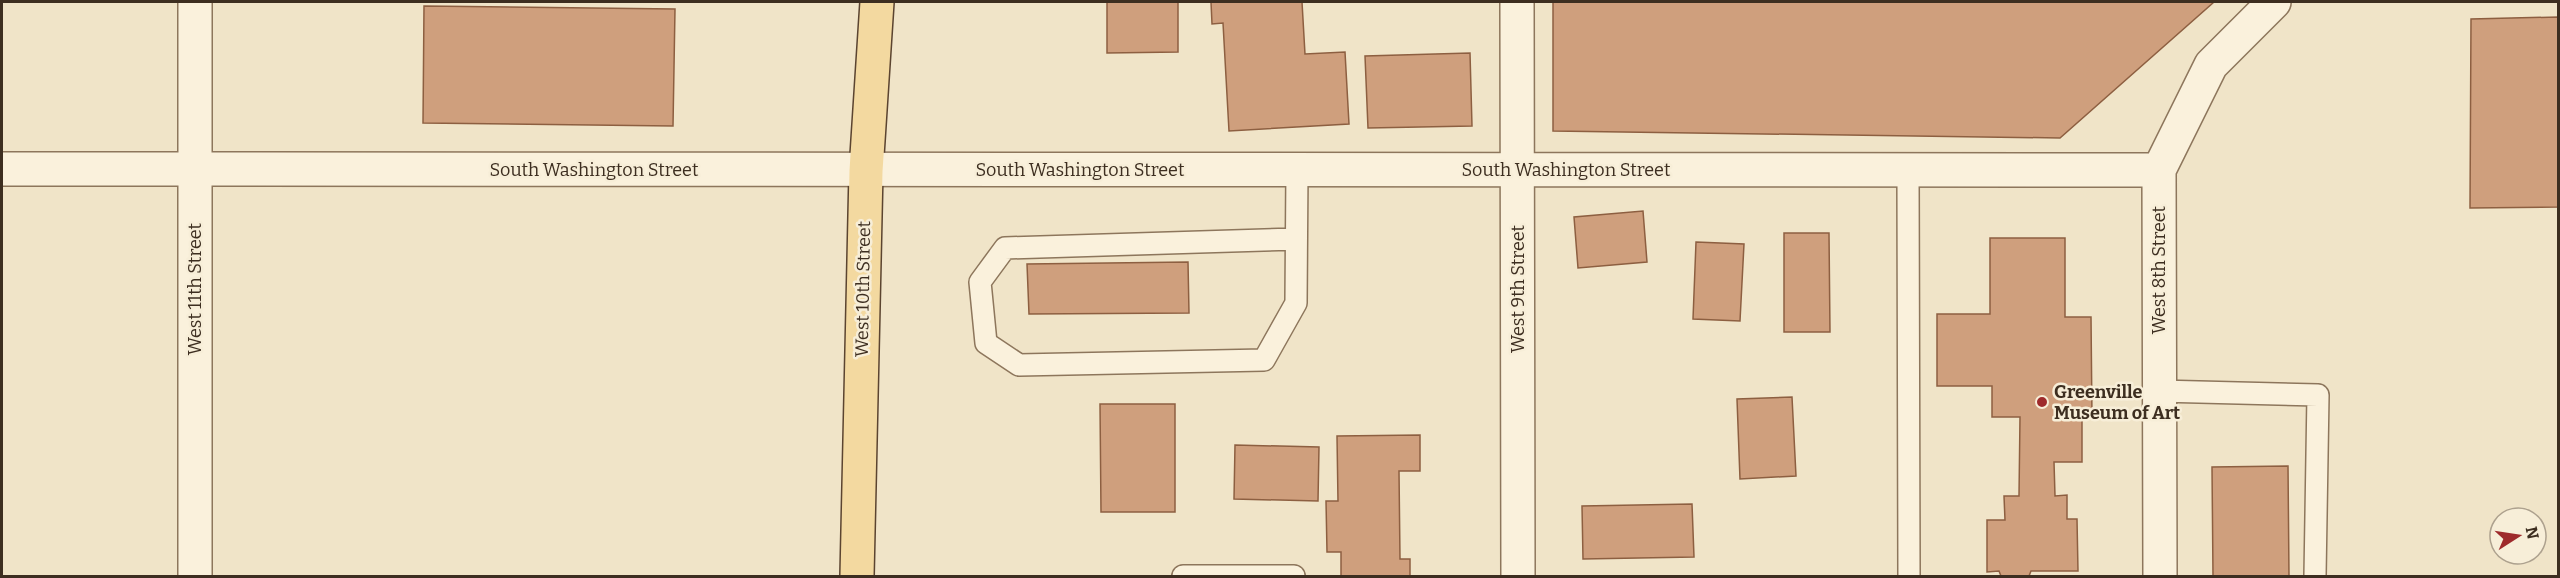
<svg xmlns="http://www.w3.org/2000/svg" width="2560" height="578" font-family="Bitter,serif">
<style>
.building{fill:#cf9f7d;stroke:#8d5f41;stroke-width:1.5}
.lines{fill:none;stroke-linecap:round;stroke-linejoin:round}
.service-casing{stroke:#8d765c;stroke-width:24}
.minor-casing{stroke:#8d765c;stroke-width:36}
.primary-casing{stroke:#5b4430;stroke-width:36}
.service{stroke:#faf1dc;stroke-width:21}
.minor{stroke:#faf1dc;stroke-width:33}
.primary{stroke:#f3d9a0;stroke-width:33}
.poi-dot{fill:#9e2a2b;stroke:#f7eed8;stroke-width:2}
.labels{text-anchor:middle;stroke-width:5;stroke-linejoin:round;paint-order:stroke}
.street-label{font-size:18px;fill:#3d2e20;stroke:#f7eed8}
.poi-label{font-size:18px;font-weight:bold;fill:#3d2e20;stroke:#f7eed8;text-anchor:start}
</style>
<rect width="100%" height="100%" fill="#f0e4c8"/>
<path class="building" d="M1107,2H1178V52L1107,53Z
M1211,2H1302L1305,54L1345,52L1349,124L1229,131L1223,23L1212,24Z
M1553,2H2214L2060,138L1553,131Z
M424,6L675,9L673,126L423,123Z
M2558,17V207L2470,208L2471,19Z
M1470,53L1472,126L1368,128L1365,56Z
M1643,211L1647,262L1578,268L1574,217Z
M1784,233H1829L1830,332H1784Z
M1990,238H2065V317H2091L2092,417H2082V462H2054L2055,496L2067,495V519H2077L2078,571H2031L2029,576H2001L1999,571L1987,572V520H2005L2004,496H2019L2020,417H1992V386H1937V314H1990Z
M1696,242L1744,244L1740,321L1693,319Z
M1188,262L1189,313L1029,314L1027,264Z
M1792,397L1796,476L1740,479L1737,399Z
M1100,404H1175V512H1101Z
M1420,435V471H1399L1400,559H1410V576H1341V552H1327L1326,501H1338L1337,436Z
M1235,445L1319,447L1318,501L1234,499Z
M2288,466L2289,576H2213L2212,467Z
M1692,504L1694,557L1583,559L1582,506Z"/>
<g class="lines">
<g class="service-casing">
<path id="service" d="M1908,170L1909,576
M1296,239L1005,248L980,282L986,343L1019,365L1264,360L1296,303L1297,170
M2159,391L2318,395L2315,576
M1183,576H1294"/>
</g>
<g class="minor-casing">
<path id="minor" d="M1517,2L1518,576
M2,169L2159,170
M195,576V2
M2160,576L2159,170L2211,65L2274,2"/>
</g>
<g class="primary-casing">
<path id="primary" d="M857,576L866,171L877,2"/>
</g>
<use href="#service" class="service"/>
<use href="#minor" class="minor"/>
<use href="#primary" class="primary"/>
</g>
<circle class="poi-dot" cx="2042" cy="402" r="6"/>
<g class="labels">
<g class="street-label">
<text x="594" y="176">South Washington Street</text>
<text x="1080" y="176">South Washington Street</text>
<text x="1566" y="176">South Washington Street</text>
<text transform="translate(2159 270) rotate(-90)" y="6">West 8th Street</text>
<text transform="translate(195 289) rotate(-90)" y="6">West 11th Street</text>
<text transform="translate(863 289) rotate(-89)" y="6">West 10th Street</text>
<text transform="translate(1518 289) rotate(-90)" y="6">West 9th Street</text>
</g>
<g class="poi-label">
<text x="2054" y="398">Greenville<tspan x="2054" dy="21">Museum of Art</tspan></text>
</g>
</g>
<rect width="2560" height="578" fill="none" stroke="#3d2e20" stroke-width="6"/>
<g transform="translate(2518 536) rotate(78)"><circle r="28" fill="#f7eed8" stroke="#ada18e" stroke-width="1.5"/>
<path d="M0-4.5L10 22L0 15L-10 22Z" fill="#9e2a2b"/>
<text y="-9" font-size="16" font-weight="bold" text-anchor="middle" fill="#3d2e20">N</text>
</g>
</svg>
